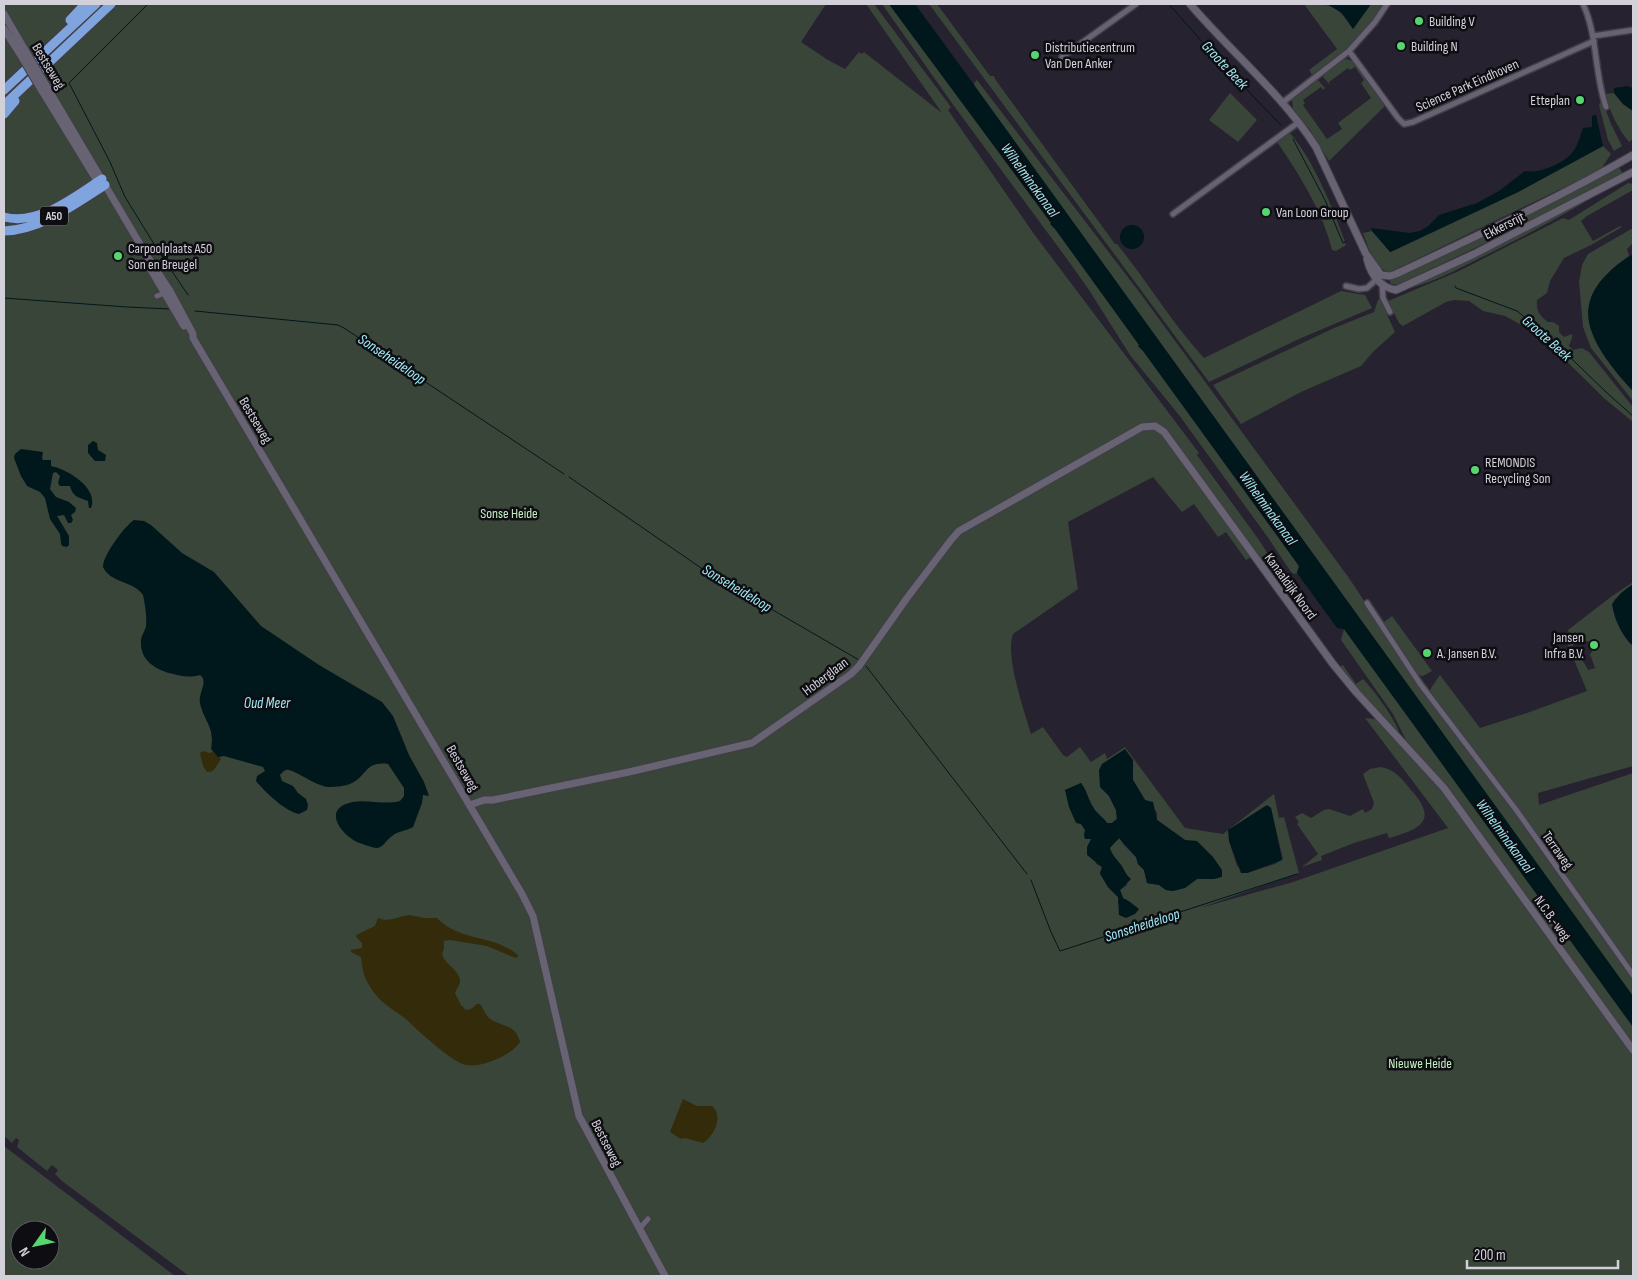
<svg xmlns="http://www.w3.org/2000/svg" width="1637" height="1280" font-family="'Sofia Sans Condensed',sans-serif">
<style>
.green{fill:#394538;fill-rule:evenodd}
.sand{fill:#342b0a}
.water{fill:#00171b}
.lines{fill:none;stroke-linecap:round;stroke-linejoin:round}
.stream{stroke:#00171b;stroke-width:1}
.street-casing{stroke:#423e49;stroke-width:8}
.secondary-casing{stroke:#423e49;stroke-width:9}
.highway-casing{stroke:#423e49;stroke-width:11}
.street{stroke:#686373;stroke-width:5}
.secondary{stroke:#686373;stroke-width:7}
.highway{stroke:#80a4dd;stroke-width:9}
.secondary-bridge-casing{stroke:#423e49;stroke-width:9;stroke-linecap:butt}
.secondary-bridge{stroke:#686373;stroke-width:7}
.poi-dot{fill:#56d671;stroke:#0e0d12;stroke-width:2}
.labels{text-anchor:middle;stroke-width:5;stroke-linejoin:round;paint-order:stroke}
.shield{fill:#0e0d12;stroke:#97969d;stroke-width:1}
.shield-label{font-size:12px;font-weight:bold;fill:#d2d0d9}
.poi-label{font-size:14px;fill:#d2d0d9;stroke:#0e0d12;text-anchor:start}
.street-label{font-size:14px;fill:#d2d0d9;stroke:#0e0d12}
.park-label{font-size:14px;fill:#c3edc0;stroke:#0e0d12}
.water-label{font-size:15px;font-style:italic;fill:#a1ebf6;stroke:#0e0d12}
</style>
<rect width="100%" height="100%" fill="#26222f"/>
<path class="green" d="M4,4H826L801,42L828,60L845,69L859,52L862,54L864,52L942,113L866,4H874L951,107L948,110L1034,234L1199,453L1197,455L1259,540L1279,572L1281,582L1278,584L1216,508L1251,557L1246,560L1226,532L1218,537L1194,504L1182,512L1153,477L1068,522L1078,589L1013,634C1005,656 1024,710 1031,734L1043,727L1063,755L1067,757L1080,747L1091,762L1105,753L1107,759L1125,747L1185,828L1223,834L1274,794L1279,818L1284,817L1299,873L1200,908L1293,882L1448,828L1365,718L1375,719L1409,752L1430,775L1465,822L1472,820L1443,781L1407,742L1393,714L1341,640L1344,629L1429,745L1444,735L975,87L974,83L977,80L1140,293L1349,578L1433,705L1515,814L1519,812L1432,695L1430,692L1431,688L1440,675L1480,728L1527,713L1587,691L1567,643L1570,640L1568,630L1612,596L1633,582V584L1614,600C1617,618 1619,633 1633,646V766L1538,793L1539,805L1633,773V1276H189L62,1181L55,1174L58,1170L52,1165L47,1171L17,1147L19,1140L16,1138L12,1143L4,1136ZM1588,641L1592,652L1590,654L1595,668L1588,670C1586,666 1584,662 1581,659C1576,654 1572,654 1572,646L1576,643ZM1125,749L1132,762L1133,780L1145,800L1157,812V820L1185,840L1197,842L1214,879H1197L1185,887L1173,891L1166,890L1159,885L1147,883L1144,870L1138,864L1136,857L1123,844L1120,838L1109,847C1112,856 1116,858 1121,865C1125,870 1126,878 1127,885L1120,890L1123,898L1130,902L1118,904V897L1108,887L1100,874L1102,867L1096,864L1092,839L1081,824L1065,790L1081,783C1087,791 1088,799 1093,807C1096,813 1103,817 1107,823H1112L1117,819L1116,810L1109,796L1101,787L1099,770ZM1267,806L1271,808L1283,859L1275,864L1247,873L1237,866L1229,841Z
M882,4H889L1052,224L1299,566L1297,573L1294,574L1291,572L1269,539L1179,415L1130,355L1089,290L1067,259L954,106Z
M929,4H937L990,76H994L995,79L1115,244H1117C1147,281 1172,323 1204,358L1341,291L1365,295L1372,308L1299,339L1209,382Z
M1304,4C1333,4 1337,5 1353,29L1371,4H1383C1364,37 1342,52 1312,75L1309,70L1337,49Z
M1347,59L1354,62L1384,103V107L1329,161L1310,130L1293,109L1292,99L1316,80H1318L1325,88L1323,90L1321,87L1303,100L1305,103L1303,105L1327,139L1342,129L1338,123L1371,98L1361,83L1364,80L1355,67L1350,70L1348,68L1329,82L1330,85L1323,77V75L1340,61Z
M1230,93L1257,120L1238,142L1209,120Z
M1614,93L1623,104L1633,111V139L1629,142C1618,129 1609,110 1605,94Z
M1602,100L1611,124L1622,146L1614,151L1608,140L1599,105Z
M1290,133C1313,159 1335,212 1346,245L1336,251L1332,250C1323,212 1299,174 1277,142Z
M1603,146L1611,154L1599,172L1573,183L1390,272C1374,270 1368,246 1363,233L1372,231L1391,252L1518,192Z
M1618,166L1624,175L1611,179L1500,236L1406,281L1396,285L1390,283V281L1393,278Z
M1624,179C1576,208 1528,235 1478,259C1455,271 1429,284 1403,290Z
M1628,183L1633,184V190L1587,216L1581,221L1593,241L1620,226L1622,227L1591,245L1564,258L1550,281L1547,293L1537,300C1536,311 1540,316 1548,322H1553L1559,326V332L1564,337L1572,334V338L1569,346L1573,350L1582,348L1589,352L1633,407V422L1605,399L1552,347L1529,329L1505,316L1483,311L1469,301L1454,300L1446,302L1403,326L1399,323L1388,301L1459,271L1563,218L1569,220Z
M1633,228V243L1627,249L1629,256C1563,301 1590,344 1633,391V401L1591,348L1583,327L1579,282L1582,265L1588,254Z
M1380,299L1395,332L1373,352L1361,366L1301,392L1241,424L1213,385L1334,328L1374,312L1378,300Z
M1392,616L1432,671L1423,676L1418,675L1384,622Z
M1343,665L1356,684L1363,679C1373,689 1397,721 1400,735L1355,687L1339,667Z
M1381,767C1396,770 1402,779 1411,790C1439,821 1420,829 1389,838L1387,833L1354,843L1321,856L1322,860L1302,867L1318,854L1297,824L1299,822L1295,817L1302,813L1311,818L1324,810L1329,809L1350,816L1363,809L1365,813L1372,809L1374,803L1363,774L1370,769Z
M4,1146L175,1276H4ZM20,1230H50V1260H20Z"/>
<path class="sand" d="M203,751L209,753L213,752L221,759L214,770L210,772H207L203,766L200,753Z
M410,915L424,918H437C460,942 493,934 518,955L517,958L513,957L487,946L450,940L444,941V948L442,954C444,964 461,971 460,982C460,985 456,989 455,993L461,1005L466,1010L471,1009L477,1004H480C483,1008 485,1014 489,1018C502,1028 515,1023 520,1042C512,1055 481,1068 466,1065C452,1062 422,1034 411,1024C401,1013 385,1007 376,995C366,983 362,972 361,957L351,952V950L362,948V943L357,938L356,935L375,926L378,918C389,923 398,916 410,915Z
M683,1099L697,1106H712C724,1116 714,1136 703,1143L685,1138L681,1139L670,1132Z"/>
<path class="water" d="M889,4H915L956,60L1633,996V1027L1344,629L1337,628L1297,573L1299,566L1143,351L1138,346L1139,345L1055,229L1050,224L1051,223Z
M1327,4H1371L1353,29L1342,13Z
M1627,86L1633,88V111L1623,104L1614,93V88Z
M1596,115L1603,146L1518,192L1390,252L1372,231L1371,228L1409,233L1420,231L1427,227L1439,215L1477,203L1499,191L1525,171C1538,174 1563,164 1572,153C1578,146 1580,136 1583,128L1592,127V116Z
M1120 237a12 12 0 1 1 24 0a12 12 0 1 1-24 0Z
M1633,254V391C1615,372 1582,334 1589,305C1593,283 1615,265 1633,254Z
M93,441L97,443L98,450L106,455L105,461H95L88,453V445Z
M21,449L43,452L42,458L43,460H51V466C67,469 99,488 91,508H89L88,501C78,497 73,497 70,486H60L58,483L60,476L56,472L53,473L50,489L56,497L69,502L76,508L75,512L71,515L73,520L71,523H68L64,515L57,516L69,536V545L67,547L62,546L61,543L60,534L50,519L45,498L40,492L27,486L21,476L14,458L15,454Z
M134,520L144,521L151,525L182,553L214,572L261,626L319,665L382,702L393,716L409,755L424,782L429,796L423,795L422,803L413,827C406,831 398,831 392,836C387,839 383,848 377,848C373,848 359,843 355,841C341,833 325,812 346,804C363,797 382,806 400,801L404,796V788L388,764C365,761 368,775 352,783C346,786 336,787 329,787C316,787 293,768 286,770C283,771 282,773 280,775L282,781L293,786L298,793L306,799L308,805L307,810L299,814C285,811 265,792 256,781L257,776L265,771L263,767L224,756L218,757L211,749C215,726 204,722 200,703C198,693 209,681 200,675C188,678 181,676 169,673C153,668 140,659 141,641C141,635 145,632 146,626C147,617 145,604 143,595C134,581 110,583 103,567C103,555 124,527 134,520Z
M1633,584V646C1622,636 1614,619 1612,604L1621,593Z
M1125,749L1133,760V780L1145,800L1153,802L1157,820L1185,840L1197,841L1213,857L1222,870V877L1214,879H1197L1185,888L1173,891L1166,890L1159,885L1147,883L1144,870L1138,864L1136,857L1119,838L1110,848C1113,857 1116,858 1121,865C1125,871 1126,875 1131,879L1120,890L1123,898L1130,902L1139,909L1135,914L1126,918L1119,915L1118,897L1108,887L1100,873L1102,867L1087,855V847L1091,839H1085L1084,835L1085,830L1081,824L1076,823L1069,807L1065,790L1081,783C1087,791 1088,799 1093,807C1096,813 1103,817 1107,823H1112L1117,819L1116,810L1109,796L1100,787L1099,770L1102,764Z
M1267,805L1271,808L1282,860L1247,873H1241L1229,841L1228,830Z"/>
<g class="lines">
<path class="stream" d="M148,4L69,83L110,162L125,197L159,252L188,295
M1169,4L1218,60L1281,125
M1293,139L1325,200L1343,243L1346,242
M1455,286L1456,288L1517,311L1549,337L1606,392L1633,416
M4,298L127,307L170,309
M195,311L338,325L344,328L564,474
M569,477L704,570L859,660
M866,666L1027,874
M1031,880L1051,932L1060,951L1297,874"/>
<g class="street-casing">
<path id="street" d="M1583,4C1598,36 1594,73 1606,107
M1593,36L1633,30
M1349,51L1398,118L1404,124L1413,122L1594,41
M1062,57L1136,4
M1282,103L1349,51L1375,22L1387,4
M1173,214L1299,122
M1382,283L1383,298L1390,312
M1346,286L1359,289L1367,288L1379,277
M157,296L167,292
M1367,603L1421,685L1517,811L1633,975
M639,1229L648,1219"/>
</g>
<g class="secondary-casing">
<path id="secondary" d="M1190,4C1231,52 1282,94 1316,147L1366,254L1381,275L1390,276L1396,274C1476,236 1557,199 1633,155
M4,14L25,50
M4,29L20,54
M47,87L147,256L170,291L193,334V338L522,894L533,916L579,1116L665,1276
M42,91L99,184
M1367,259C1371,275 1379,287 1396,290L1474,254L1633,172
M151,270L184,326
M470,805L484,800H493L629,772L752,743L851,674L859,666L907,598L951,540L959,531L1142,427L1155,426L1164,432L1333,664L1356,692L1444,788L1633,1050"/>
</g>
<g class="highway-casing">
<path id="highway" d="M70,20L85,4
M4,90L96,4
M4,105L111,4
M4,114L15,101
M4,217C39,226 74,197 102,179
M4,231C41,230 75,204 105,185"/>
</g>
<use href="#street" class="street"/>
<use href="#secondary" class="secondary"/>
<use href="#highway" class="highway"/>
<g class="secondary-bridge-casing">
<path id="secondary-bridge" d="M25,50L47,87
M20,54L42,91"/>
</g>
<use href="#secondary-bridge" class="secondary-bridge"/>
</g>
<g class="poi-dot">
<circle cx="1419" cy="21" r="5"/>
<circle cx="1401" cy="46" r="5"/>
<circle cx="1035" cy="55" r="5"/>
<circle cx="1580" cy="100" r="5"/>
<circle cx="1266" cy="212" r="5"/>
<circle cx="118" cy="256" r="5"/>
<circle cx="1475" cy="470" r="5"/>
<circle cx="1594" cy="645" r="5"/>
<circle cx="1427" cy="653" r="5"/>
</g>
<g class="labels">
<rect class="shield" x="40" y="206.5" width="28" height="19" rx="4"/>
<g class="shield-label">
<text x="54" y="220">A50</text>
</g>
<g class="poi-label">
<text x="1429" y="26">Building V</text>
<text x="1411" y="51">Building N</text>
<text x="1045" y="52">Distributiecentrum<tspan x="1045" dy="16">Van Den Anker</tspan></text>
<text x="1570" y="105" text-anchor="end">Etteplan</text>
<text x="1276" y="217">Van Loon Group</text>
<text x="128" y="253">Carpoolplaats A50<tspan x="128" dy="16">Son en Breugel</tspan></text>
<text x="1485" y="467">REMONDIS<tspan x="1485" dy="16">Recycling Son</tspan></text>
<text x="1584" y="642" text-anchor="end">Jansen<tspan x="1584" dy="16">Infra B.V.</tspan></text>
<text x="1437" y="658">A. Jansen B.V.</text>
</g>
<g class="street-label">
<text transform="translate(49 66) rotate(59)" y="5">Bestseweg</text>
<text transform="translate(1467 85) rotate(-24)" y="5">Science Park Eindhoven</text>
<text transform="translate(1504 225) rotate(-27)" y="5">Ekkersrijt</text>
<text transform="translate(256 420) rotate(59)" y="5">Bestseweg</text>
<text transform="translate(1291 586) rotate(54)" y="5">Kanaaldijk Noord</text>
<text transform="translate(825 676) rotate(-37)" y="5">Hoberglaan</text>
<text transform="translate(463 768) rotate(60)" y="5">Bestseweg</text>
<text transform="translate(1558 850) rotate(55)" y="5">Terraweg</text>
<text transform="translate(1553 918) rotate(54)" y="5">N.C.B.-weg</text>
<text transform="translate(607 1143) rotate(63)" y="5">Bestseweg</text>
</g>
<g class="park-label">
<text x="509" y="518">Sonse Heide</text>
<text x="1420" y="1068">Nieuwe Heide</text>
</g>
<g class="water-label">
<text transform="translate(1225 65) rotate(47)" y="5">Groote Beek</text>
<text transform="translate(1030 180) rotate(54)" y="5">Wilhelminakanaal</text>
<text transform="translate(1547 338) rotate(42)" y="5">Groote Beek</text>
<text transform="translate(392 359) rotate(34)" y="5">Sonseheideloop</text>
<text transform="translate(1268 508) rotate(54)" y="5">Wilhelminakanaal</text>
<text transform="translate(737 588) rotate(31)" y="5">Sonseheideloop</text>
<text x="267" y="708">Oud Meer</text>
<text transform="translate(1505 836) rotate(54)" y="5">Wilhelminakanaal</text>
<text transform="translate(1142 925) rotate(-18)" y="5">Sonseheideloop</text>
</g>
</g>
<rect width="1637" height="1280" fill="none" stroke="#d2d0d9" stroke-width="10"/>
<g transform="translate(35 1245) rotate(237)"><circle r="24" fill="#0e0d12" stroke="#5c5b62"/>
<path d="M0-4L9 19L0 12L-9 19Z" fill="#56d671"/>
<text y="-8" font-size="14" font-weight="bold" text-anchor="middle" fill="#d2d0d9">N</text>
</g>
<path d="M1467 1260v8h151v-8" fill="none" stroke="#d2d0d9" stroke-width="2.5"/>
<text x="1474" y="1260" font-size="15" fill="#d2d0d9" stroke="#0e0d12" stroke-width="4" paint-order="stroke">200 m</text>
</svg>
